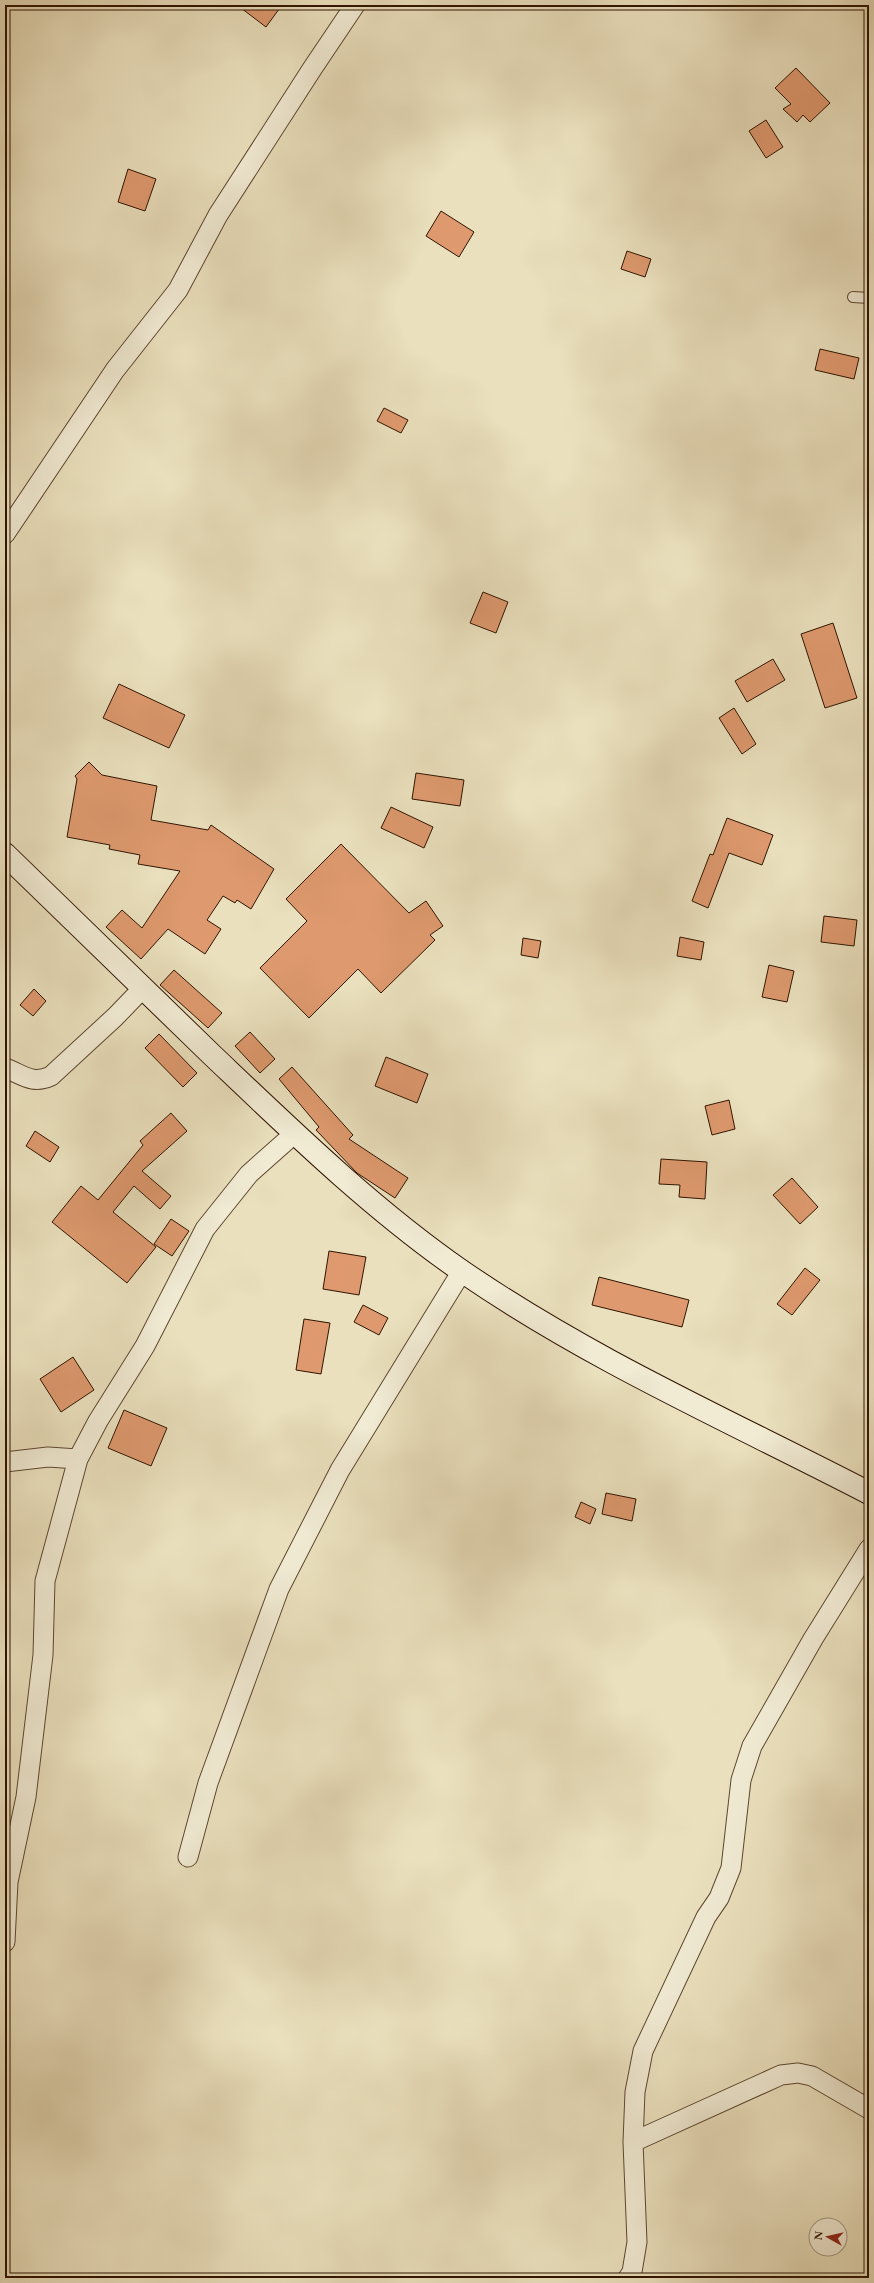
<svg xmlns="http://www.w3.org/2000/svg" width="874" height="2283" font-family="'EB Garamond',serif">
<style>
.building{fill:#de996e;stroke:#2f1400}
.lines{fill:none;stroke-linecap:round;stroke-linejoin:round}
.lane-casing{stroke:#5e472f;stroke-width:12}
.street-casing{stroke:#5e472f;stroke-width:21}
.secondary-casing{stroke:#2f1400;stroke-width:24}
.lane{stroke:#f1ebd4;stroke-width:10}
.street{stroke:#f1ebd4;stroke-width:19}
.secondary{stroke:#f1ebd4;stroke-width:22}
</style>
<rect width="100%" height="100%" fill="#eae0bd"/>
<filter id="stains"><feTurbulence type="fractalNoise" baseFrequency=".005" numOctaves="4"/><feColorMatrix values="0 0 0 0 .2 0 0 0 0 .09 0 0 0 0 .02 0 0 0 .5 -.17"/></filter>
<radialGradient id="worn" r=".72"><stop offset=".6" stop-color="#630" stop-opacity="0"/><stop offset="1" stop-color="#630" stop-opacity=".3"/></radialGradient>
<path class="building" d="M237,5H282L266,27Z
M796,68L830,103L810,122L803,115L797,122L783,109L791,104L775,88Z
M766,120L783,147L766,158L749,131Z
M128,169L156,179L145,211L118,202Z
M441,211L474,232L459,257L426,236Z
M627,251L651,259L645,277L621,269Z
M820,349L859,358L854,379L815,370Z
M384,408L408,420L401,433L377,421Z
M483,592L508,602L496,633L470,623Z
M833,623L857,698L825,708L801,634Z
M773,659L785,680L747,702L735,681Z
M119,684L185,715L169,748L103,718Z
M734,708L756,744L742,754L719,718Z
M89,762L102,775L157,786L151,820L208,830L211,825L274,869L251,909L237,900L235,903L223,896L207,920L221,929L205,954L168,929L141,959L106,927L122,910L142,928L180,871L138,864L140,855L109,849L110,845L67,837L77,779L75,776Z
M416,773L464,780L460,806L412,799Z
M391,807L433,827L424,848L381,828Z
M727,818L773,835L762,865L729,853L708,908L692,901L710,854L713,855Z
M341,844L409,913L426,901L443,926L430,935L435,940L381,993L358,969L309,1018L260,968L307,921L286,899Z
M824,916L857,920L854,946L821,942Z
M680,937L704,942L701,960L677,956Z
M523,938L541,941L538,958L521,955Z
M769,965L794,971L787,1002L762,997Z
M174,970L222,1013L208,1028L160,985Z
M34,989L46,1001L33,1016L20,1005Z
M250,1032L275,1059L260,1073L235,1046Z
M159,1034L197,1073L183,1087L145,1048Z
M386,1057L428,1074L417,1103L375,1086Z
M292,1067L353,1135L349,1139L408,1178L395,1198L357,1173L316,1130L319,1127L279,1079Z
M729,1100L735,1129L712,1135L705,1106Z
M171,1113L187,1131L142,1171L171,1196L160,1209L134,1186L113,1212L156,1247L127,1283L52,1222L81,1186L98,1200L143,1145L140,1141Z
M35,1131L59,1147L50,1162L26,1146Z
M661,1159L707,1162L705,1199L679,1197L680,1185L659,1184Z
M792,1178L818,1207L800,1224L773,1195Z
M171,1219L189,1231L172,1256L154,1244Z
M329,1251L366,1257L359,1295L323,1289Z
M805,1268L820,1280L792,1315L777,1304Z
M599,1277L689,1300L682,1327L592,1305Z
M363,1305L388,1318L379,1335L354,1322Z
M304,1319L330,1323L321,1374L296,1370Z
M73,1357L94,1390L61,1412L40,1379Z
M124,1410L167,1428L151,1466L108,1448Z
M606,1493L636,1499L632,1521L602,1514Z
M581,1502L596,1509L590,1524L575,1517Z"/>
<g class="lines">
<g class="lane-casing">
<path id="lane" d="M853,297L869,298"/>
</g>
<g class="street-casing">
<path id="street" d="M5,534L115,370L178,290L218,215L312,69L355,5
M5,1068C22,1074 32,1085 51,1076L115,1017L143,988
M5,1462L48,1457L78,1459
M188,1857L208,1783L279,1589L340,1470L462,1271
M5,1942L8,1882L26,1797L43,1655L45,1581L78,1459L98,1421L145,1346L205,1229L249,1174L294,1134
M633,2142L781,2075L798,2073L812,2076L869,2109
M628,2278L632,2272L637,2242L633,2142L635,2092L643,2051L706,1917L719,1898L731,1868L741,1780L752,1746L813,1639L869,1549"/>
</g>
<g class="secondary-casing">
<path id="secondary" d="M5,854C74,921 143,988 212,1055C292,1131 372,1209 463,1272C591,1360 732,1422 869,1493"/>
</g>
<use href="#lane" class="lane"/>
<use href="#street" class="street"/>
<use href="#secondary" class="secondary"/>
</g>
<rect width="874" height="2283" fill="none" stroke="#eae0bd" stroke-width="20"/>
<rect x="6" y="6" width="862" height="2271" fill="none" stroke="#2f1400" stroke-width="2"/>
<rect x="10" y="10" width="854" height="2263" fill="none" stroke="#2f1400"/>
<g transform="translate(828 2237) rotate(278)"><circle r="19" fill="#f1ebd4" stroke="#a3957f"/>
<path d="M0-3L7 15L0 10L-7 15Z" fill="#8f2418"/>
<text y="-6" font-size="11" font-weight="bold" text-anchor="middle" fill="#2f1400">N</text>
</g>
<rect width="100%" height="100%" filter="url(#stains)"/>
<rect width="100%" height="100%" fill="url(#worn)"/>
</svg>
